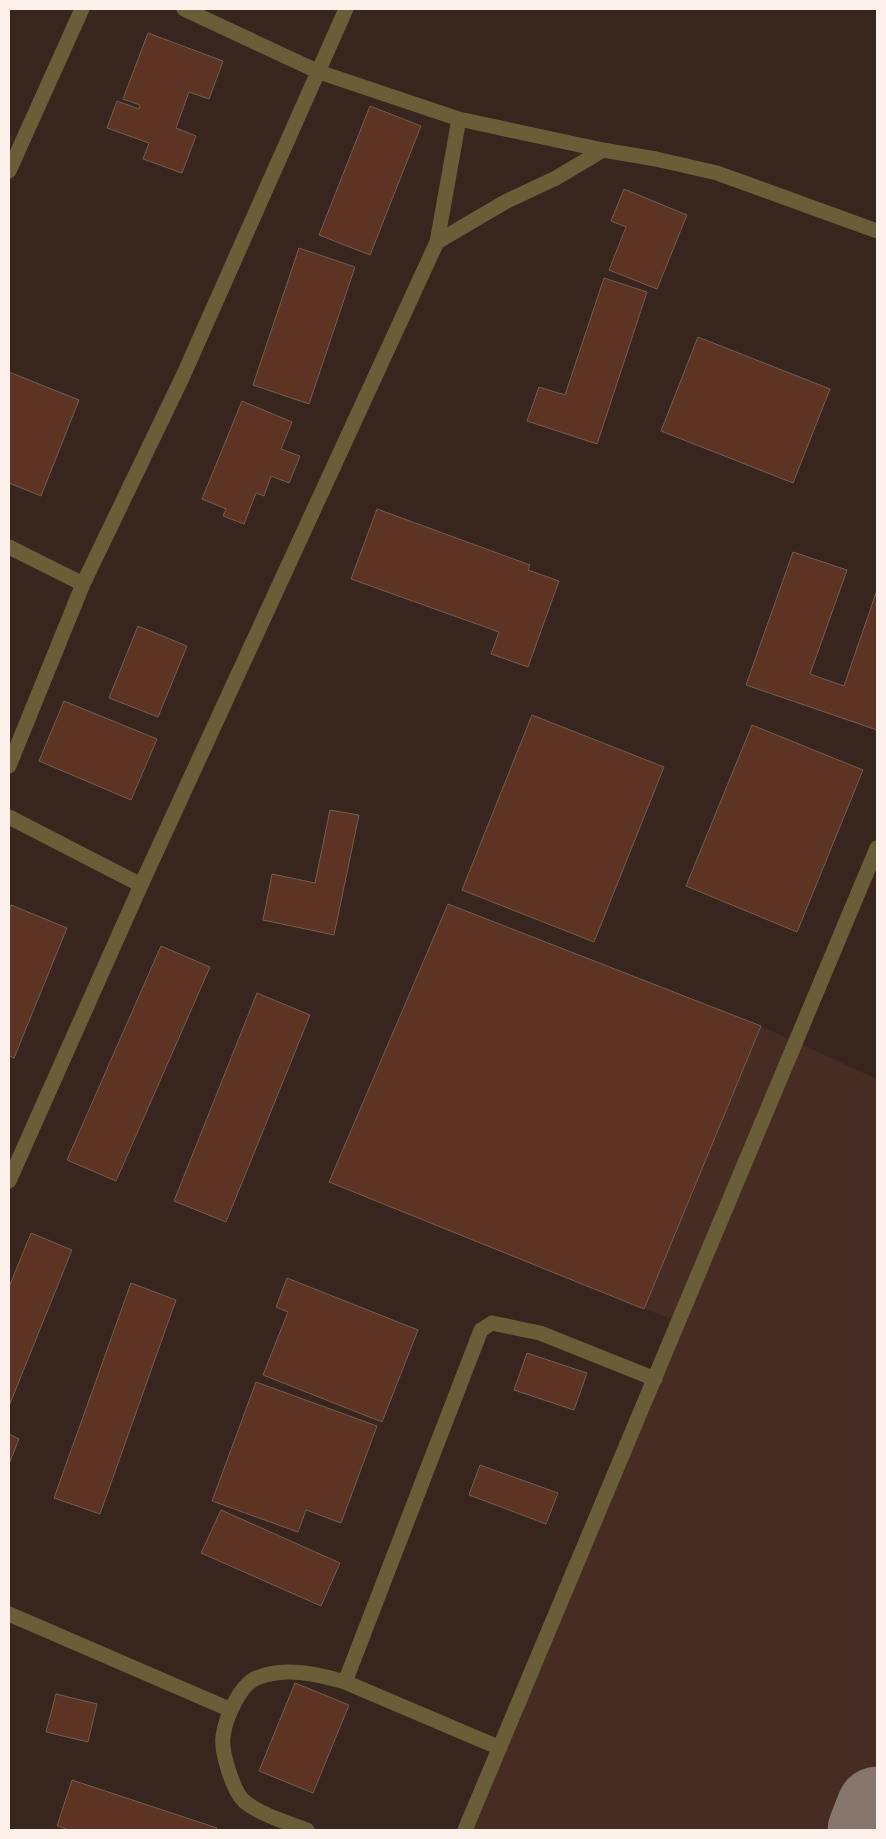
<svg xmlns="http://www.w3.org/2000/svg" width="886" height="1839" font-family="Montserrat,sans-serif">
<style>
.built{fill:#462c22}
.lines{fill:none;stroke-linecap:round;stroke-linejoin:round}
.taxiway{stroke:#86766e;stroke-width:81}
.building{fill:#5d3423;stroke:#735d54}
.lane{stroke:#6a5e39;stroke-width:15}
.street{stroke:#6a5e39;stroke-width:15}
</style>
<rect width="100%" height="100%" fill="#38251d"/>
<path class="built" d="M761,1026L877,1079V1830H462L678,1321L644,1309Z"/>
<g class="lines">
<path class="taxiway" d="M868,1830L877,1807"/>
</g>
<path class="building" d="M148,33L223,61L209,99L189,92L176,128L196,136L182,173L143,159L149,143L107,128L117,101L139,109L140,105L123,99Z
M370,106L421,126L370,255L319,235Z
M624,189L687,215L657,289L609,270L626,227L611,221Z
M299,248L355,267L309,404L253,385Z
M604,278L647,292L597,444L527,421L539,387L565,395Z
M698,337L830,389L793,483L661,431Z
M9,372L79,400L41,496L9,483Z
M242,401L292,422L281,449L300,456L289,483L271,476L264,496L256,493L244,524L223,516L226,509L202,499Z
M377,509L530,565L528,570L559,581L528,667L491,654L499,632L351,579Z
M793,552L847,570L810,674L844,686L877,590V730L746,685Z
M138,626L187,646L158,717L109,698Z
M64,701L157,739L131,800L39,761Z
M532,715L664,767L594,942L462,890Z
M752,725L863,770L797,932L686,886Z
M330,810L359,815L334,935L263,920L272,874L315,883Z
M448,904L761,1026L644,1309L329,1182Z
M11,905L67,928L14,1058L9,1056V912Z
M161,946L210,967L116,1181L67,1160Z
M257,993L310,1015L226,1222L174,1201Z
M31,1233L72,1250L9,1406V1287Z
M287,1278L418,1330L382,1422L263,1375L288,1312L276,1307Z
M131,1283L176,1300L100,1514L54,1498Z
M527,1353L587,1373L574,1410L514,1390Z
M256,1382L377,1426L341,1523L306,1510L298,1532L212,1501Z
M9,1434L19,1439L9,1464Z
M480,1465L558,1493L546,1524L469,1495Z
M221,1510L340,1563L321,1606L201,1553Z
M295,1683L349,1705L313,1793L259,1771Z
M56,1694L97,1704L88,1742L46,1732Z
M72,1780L217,1828L216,1830H70L57,1826Z"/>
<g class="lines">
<path class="lane" d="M9,1614L231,1710
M345,1682L481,1330L492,1323L540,1333L655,1379
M307,1830C288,1823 259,1814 244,1801C233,1791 221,1752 223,1737C225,1719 240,1683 259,1677C288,1667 317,1674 345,1682L500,1748
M465,1830L877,848"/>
<path class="street" d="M184,9L319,72L459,119L603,150L656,159L717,173L877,231
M9,171L82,9
M437,242L505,202L556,178L603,150
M9,547L83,584
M9,766L83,584L183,376L346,9
M9,817L141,885
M9,1181L141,885L437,242L459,119"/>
</g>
<rect width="886" height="1839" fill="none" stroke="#fef1eb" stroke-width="20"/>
</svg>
